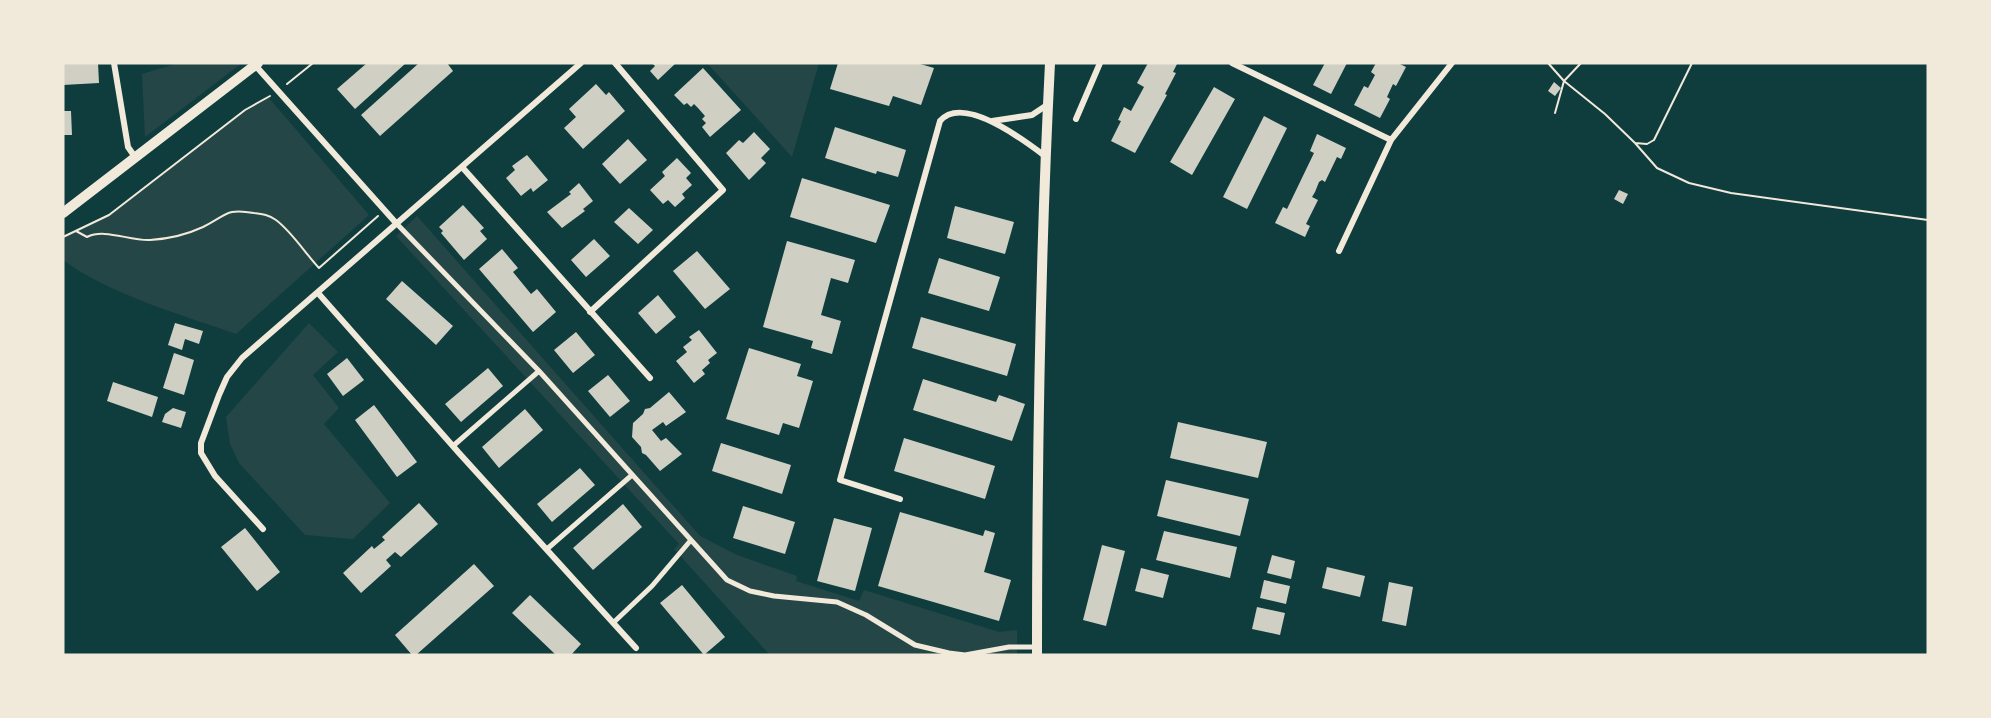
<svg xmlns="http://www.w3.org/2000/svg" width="1991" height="718" font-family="'Public Sans',sans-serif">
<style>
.green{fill:#244646}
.building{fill:#cfcfc3}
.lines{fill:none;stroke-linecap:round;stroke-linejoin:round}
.path{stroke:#f1e9da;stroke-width:2}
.pedestrian{stroke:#f1e9da;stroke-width:5}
.minor{stroke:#f1e9da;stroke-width:6}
.tertiary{stroke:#f1e9da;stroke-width:10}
</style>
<rect width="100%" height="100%" fill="#0f3d3e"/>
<path class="green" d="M178,63H242L145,137L142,74Z
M707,63H819L792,157Z
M269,98L369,215L236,334C180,314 111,295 63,260V237L109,215L245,110L258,102Z
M417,216L700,536L737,555L797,576L796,581L859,601L864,590L999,632L1017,630V655H770L674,549L679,544L396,236Z
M309,323L338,352L313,375L339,408L324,424L390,503L353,539L305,535L239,463L230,444L226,417Z"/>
<path class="building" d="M63,63H98L99,83L63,85Z
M367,63H406L355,109L337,89Z
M419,63H447L453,71L380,136L361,115Z
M652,63H676L658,80L650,71L655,66Z
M838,63H917L934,68L921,105L893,96L889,106L830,89Z
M1148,63L1177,64L1173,72L1176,73L1165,94L1167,95L1135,153L1111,141L1121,121L1118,120L1124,107L1131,111L1144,87L1137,83Z
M1325,63H1347L1331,94L1313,85Z
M1376,63H1398L1406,67L1396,86L1393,84L1387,97L1390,99L1380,118L1354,105L1364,86L1368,88L1375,75L1371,72Z
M703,68L741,110L710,137L702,127L706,123L702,119L705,116L698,108L694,104L691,107L687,103L684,105L674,95Z
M1554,82L1561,88L1555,96L1548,91Z
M596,84L606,95L609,92L625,111L583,149L564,128L576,117L569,109Z
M1214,87L1235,99L1192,175L1170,162Z
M63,111H71L72,135H63Z
M1264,116L1287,128L1247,209L1223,197Z
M835,127L906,150L898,177L877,171L876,174L825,158Z
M754,132L770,149L761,158L766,163L749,180L726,153L739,140L743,143Z
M1317,134L1346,148L1341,159L1337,157L1325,182L1322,180L1319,182L1315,192L1312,197L1318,200L1306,224L1310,226L1305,237L1275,223L1283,207L1287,209L1314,153L1310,151Z
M628,139L647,160L620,184L602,164Z
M527,155L548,180L533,192L531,188L521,196L506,178L515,170L512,166Z
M677,158L691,173L686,178L692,185L682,194L685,198L675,207L668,200L663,204L650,190L665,176L662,172Z
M802,178L890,205L876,243L790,217Z
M579,183L593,201L583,209L585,211L562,228L547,212L571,194L569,192Z
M1619,190L1628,194L1623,204L1614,199Z
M463,205L484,228L480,231L487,239L464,260L441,233L443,231L439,227Z
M955,206L1014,222L1005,254L947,238Z
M629,208L653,230L638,244L614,222Z
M594,239L610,256L586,277L571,260Z
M787,241L855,260L848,283L831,278L821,315L841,321L832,354L811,348L813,341L763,327Z
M502,249L518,268L513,272L531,294L537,289L556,312L533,332L479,269Z
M697,251L730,289L705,309L673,271Z
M939,258L1000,277L989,311L928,293Z
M402,281L453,326L436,345L386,299Z
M658,295L676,317L656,334L638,313Z
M921,317L1016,344L1007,376L912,348Z
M175,323L203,331L199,344L185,339L182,350L168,345Z
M699,330L717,353L708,360L710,363L702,370L705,374L694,383L676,361L687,352L683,347L692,340L689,337Z
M576,332L595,355L573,373L554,350Z
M749,348L801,364L797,376L813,381L799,428L783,423L779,435L726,419Z
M174,353L194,360L184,395L163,388Z
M347,358L364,380L343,396L327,374Z
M488,368L503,386L461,422L445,404Z
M608,375L630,401L610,417L588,391Z
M923,379L996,402L999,395L1025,404L1012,441L913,410Z
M113,382L158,397L152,417L107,401Z
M669,392L686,412L666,426L663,422L652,430L661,441L666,438L682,454L660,471L646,455L642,453L641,447L632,437L633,423L643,414L645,409L650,408Z
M374,405L417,462L397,477L355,420Z
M173,408L186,412L181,428L162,422L165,414Z
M525,409L543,430L499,468L482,447Z
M1178,422L1267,442L1258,478L1170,458Z
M904,438L995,466L985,499L894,471Z
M721,443L791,465L782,494L712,471Z
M580,468L595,485L552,522L537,504Z
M1166,480L1249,499L1240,536L1157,516Z
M419,503L438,524L401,557L395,552L386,560L391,566L361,593L343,573L372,546L374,549L385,540L382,537Z
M623,504L642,527L593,570L573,548Z
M743,506L795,522L785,554L733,538Z
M900,512L983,536L985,530L995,533L984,572L1011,580L999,621L878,586Z
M834,518L872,528L855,591L817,581Z
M245,528L280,572L257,591L221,547Z
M1164,531L1237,547L1230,578L1156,560Z
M1102,545L1125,551L1106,626L1083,620Z
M1272,555L1295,561L1291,579L1267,573Z
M474,564L494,586L416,655H412L395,635Z
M1327,567L1365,576L1360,597L1322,588Z
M1141,568L1169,575L1163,598L1135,591Z
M1264,580L1290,586L1286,604L1260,598Z
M1389,582L1413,587L1406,626L1382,621Z
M682,585L725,637L704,655L660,603Z
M530,595L581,644L571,655H556L512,613Z
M1257,607L1285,613L1280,635L1252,629Z"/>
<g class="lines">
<path class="path" d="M1548,63L1564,81L1605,114L1635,143L1657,168L1689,183L1731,193L1928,220
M287,84L313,63
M1555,113L1564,81L1581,63
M1635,143L1647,144L1654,140L1692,63
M76,231L87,237C105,228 129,241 150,240C167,239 188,234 203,227C227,215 226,208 254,213C263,214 269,215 276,220C292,232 305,253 319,268L378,216
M63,237L109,215L245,110L270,96"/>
<path class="pedestrian" d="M396,223L539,371L727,580L750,591L774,596L837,602L866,615L915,645L949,653L965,655L1009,647H1037
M453,446L539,371
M547,549L632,475
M613,623L652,586L691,540"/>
<path class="minor" d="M114,63L128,147L135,157
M1232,63L1391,140L1452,63
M255,65L396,223
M1076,119L1100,63
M992,121L1032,115L1047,105
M462,167L650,378
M1339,251L1391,140
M318,293L459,453L636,648
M590,312L723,190L615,63
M900,499L840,480L940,121C963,94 1024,140 1045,156
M263,529L215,476L201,453V443L219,395L227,377L242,358L581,63"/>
<path class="tertiary" d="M63,213L258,63
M1037,655C1037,458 1040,260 1050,63"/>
</g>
<rect width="1991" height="718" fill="none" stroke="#f1e9da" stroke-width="129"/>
</svg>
